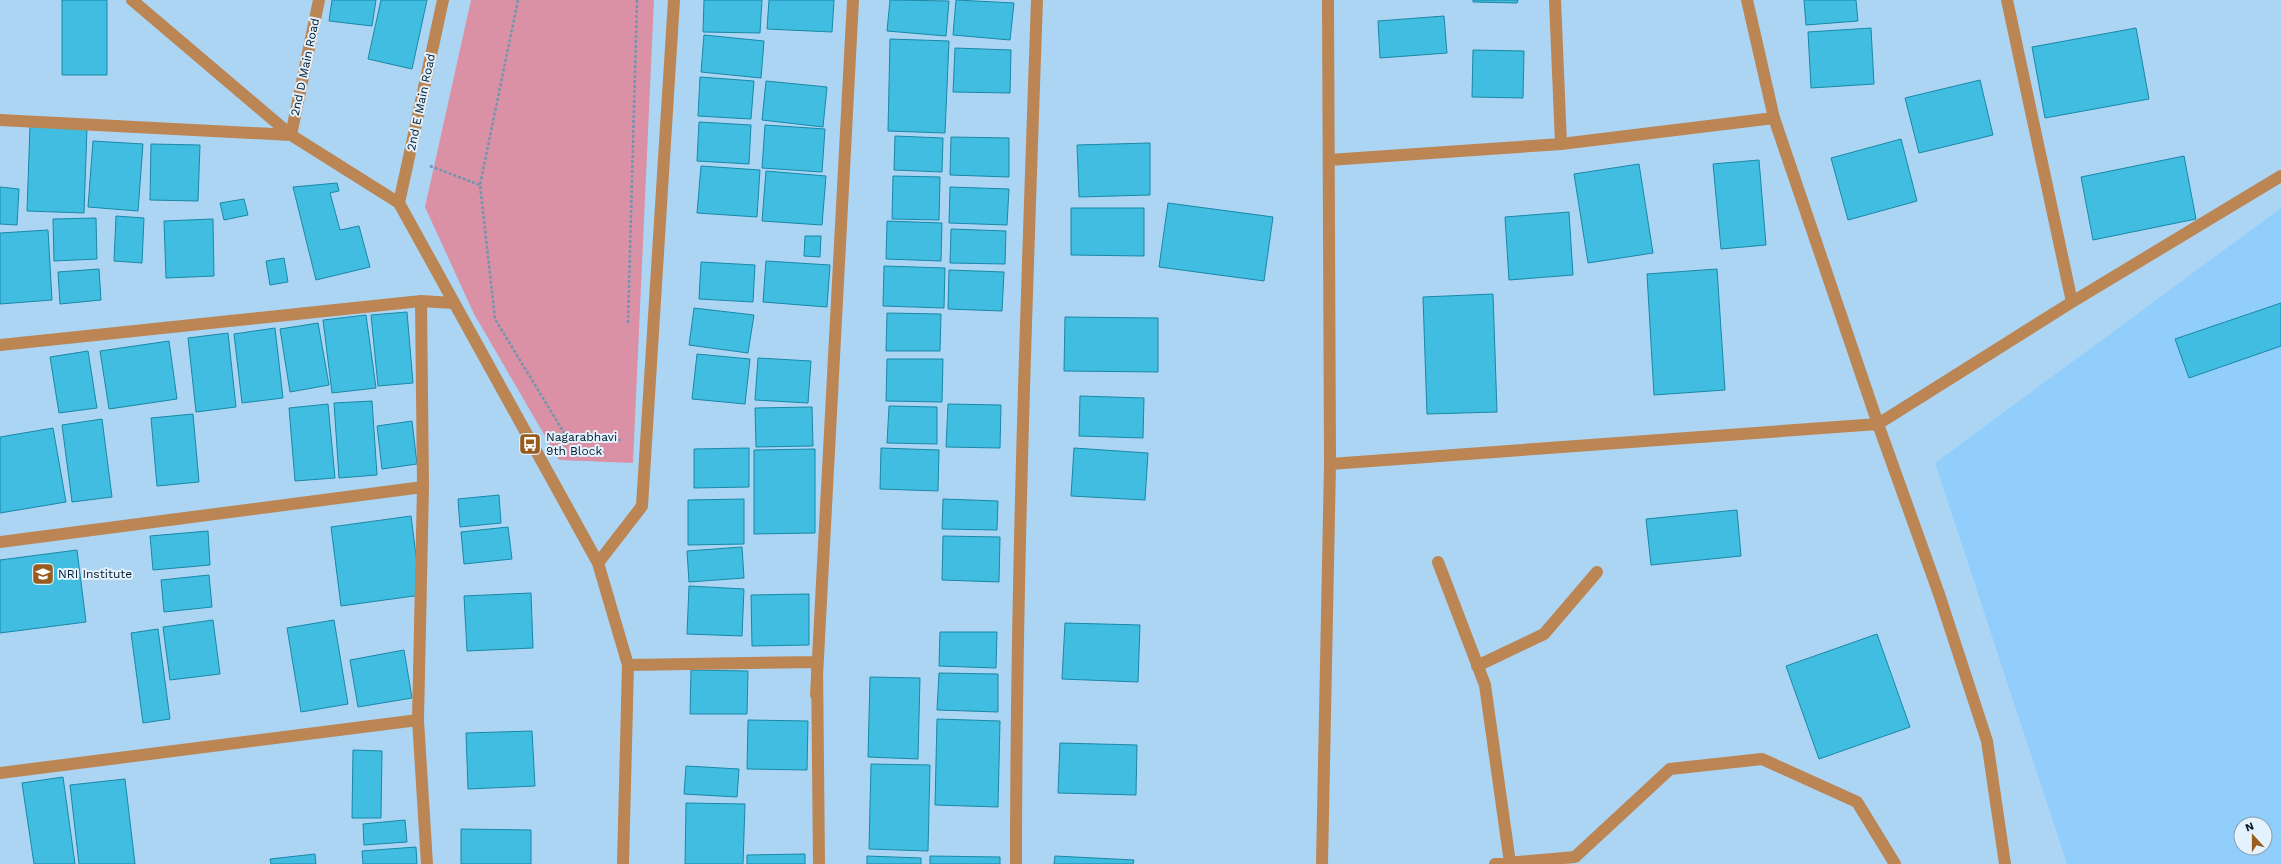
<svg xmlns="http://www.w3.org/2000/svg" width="2281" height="864" font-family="'Work Sans',sans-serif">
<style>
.built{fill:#92cefc;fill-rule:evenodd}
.green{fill:#db91a5}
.building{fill:#40bde1;stroke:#1988a6}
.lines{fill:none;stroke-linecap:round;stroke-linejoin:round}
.path{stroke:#7195b0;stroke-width:2.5;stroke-dasharray:3 2;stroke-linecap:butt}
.minor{stroke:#bc8554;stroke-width:12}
.labels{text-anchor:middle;stroke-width:4;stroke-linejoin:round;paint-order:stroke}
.street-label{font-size:12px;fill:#001a2d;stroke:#e4f2fd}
.poi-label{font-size:12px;fill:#001a2d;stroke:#e4f2fd;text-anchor:start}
</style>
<rect width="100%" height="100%" fill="#acd5f4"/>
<path class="built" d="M2281,208V864H2067L1935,463ZM2241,824H2265V848H2241Z"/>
<path class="green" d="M471,0H654L633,463L559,460L474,314L425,207Z"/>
<path class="building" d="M62,0H107V75H62Z
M332,0H376L372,26L329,21Z
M381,0H427L412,69L368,59Z
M704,0H762L760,33L703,32Z
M769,0H834L832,32L767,29Z
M890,0L949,1L946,36L887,31Z
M956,0L1014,3L1010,40L953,35Z
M1473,0H1518L1517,3L1473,2Z
M1804,0H1856L1858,21L1806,25Z
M1444,16L1447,53L1380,58L1378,21Z
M1871,28L1874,84L1811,88L1808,32Z
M2136,28L2149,99L2045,118L2032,47Z
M704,35L764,41L761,78L701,72Z
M890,39L949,41L945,133L888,131Z
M955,48L1011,50L1010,93L953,92Z
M1473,50L1524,51L1523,98L1472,97Z
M700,77L754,81L751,119L698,116Z
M1980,80L1993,135L1919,153L1905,98Z
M766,81L827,87L823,127L762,120Z
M699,122L751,125L749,164L697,161Z
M765,125L825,129L822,172L762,168Z
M30,126L87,128L84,213L27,211Z
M895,136L943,138L942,172L894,170Z
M951,137L1009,138V177L950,175Z
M1901,139L1917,201L1848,220L1831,158Z
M93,141L143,144L138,211L88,207Z
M1150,143V195L1079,197L1077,145Z
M151,144L200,145L198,201L150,200Z
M2184,156L2196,219L2093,240L2081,177Z
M1759,160L1766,245L1721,249L1713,164Z
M1639,164L1653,253L1588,263L1574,174Z
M701,166L760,170L757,217L697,213Z
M766,171L826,176L822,225L762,221Z
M893,176L940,177L939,220L892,219Z
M337,183L339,191L330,193L340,230L359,226L370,267L316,280L293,187Z
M0,187L19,189L17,225L0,224Z
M950,187L1009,189L1007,225L949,223Z
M244,199L248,215L224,220L220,203Z
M1168,203L1273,217L1264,281L1159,267Z
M1071,208H1144V256L1071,255Z
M1569,212L1573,275L1509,280L1505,217Z
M116,216L144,218L142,263L114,261Z
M96,218L97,259L54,261L53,219Z
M213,219L214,276L166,278L164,221Z
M887,221L942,223L941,261L886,259Z
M951,229L1006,231L1005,264L950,263Z
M48,230L52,300L0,304V233Z
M805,236H821L820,257L804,256Z
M284,258L288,282L270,285L266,261Z
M766,261L830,265L827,307L763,302Z
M701,262L755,265L753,302L699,299Z
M884,266L945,268L944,308L883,306Z
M99,269L101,300L60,304L58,272Z
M1717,269L1725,390L1654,395L1647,274Z
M949,270L1004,272L1002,311L948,309Z
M1493,294L1497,412L1427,414L1423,297Z
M2281,303V346L2189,378L2175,339Z
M694,308L754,315L748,353L689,345Z
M407,312L413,383L378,386L371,315Z
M887,313L941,314L940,351H886Z
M366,315L376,388L332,393L323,320Z
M1065,317L1158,318V372L1064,371Z
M318,323L329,385L290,392L280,329Z
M275,328L283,398L242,403L234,334Z
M228,333L236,407L196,412L188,338Z
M169,341L177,399L109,409L100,351Z
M88,351L97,408L59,413L50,357Z
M697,354L750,359L745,404L692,399Z
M758,358L811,361L808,403L755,400Z
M887,359H943L942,402L886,401Z
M1080,396L1144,398L1143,438L1079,436Z
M372,401L377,475L339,478L334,403Z
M328,404L335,478L295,481L289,408Z
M948,404L1001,405L1000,448L946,447Z
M889,406L937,407V444L887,443Z
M812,407L813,446L756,447L755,408Z
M193,414L199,482L157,486L151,418Z
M102,419L112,497L72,502L62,425Z
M412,421L417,464L382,469L377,426Z
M53,428L66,502L0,513V437Z
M749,448V487L694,488V449Z
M881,448L939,450L938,491L880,489Z
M1074,448L1148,453L1145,500L1071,496Z
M815,449V533L754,534V450Z
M499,495L501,523L460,527L458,499Z
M744,499V544L688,545V500Z
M943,499L998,501L997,530L942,529Z
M1737,510L1741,556L1651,565L1646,519Z
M411,516L421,595L341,606L331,527Z
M508,527L512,559L464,564L461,532Z
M208,531L210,565L153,570L150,536Z
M943,536L1000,537L999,582L942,580Z
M742,547L744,578L689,582L687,551Z
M77,550L86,622L0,633V560Z
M209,575L212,607L164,612L161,580Z
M689,586L744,589L742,636L687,634Z
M531,593L533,648L467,651L464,596Z
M809,594V645L752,646L751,595Z
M213,620L220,674L170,680L163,627Z
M334,620L348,704L301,712L287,628Z
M1065,623L1140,625L1138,682L1062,679Z
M158,629L170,719L143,723L131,633Z
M940,632H997L996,668L939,666Z
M1877,634L1910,727L1819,759L1786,666Z
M404,650L412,698L358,707L350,660Z
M691,670L748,671L747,714H690Z
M939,673L998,674V712L937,710Z
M870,677L920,678L918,759L868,757Z
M937,719L1000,721L998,807L935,805Z
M748,720L808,721L807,770L747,769Z
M532,731L535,786L468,789L466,733Z
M1060,743L1137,745L1136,795L1058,793Z
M353,750L382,751L381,818H352Z
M871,764L930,765L928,851L869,849Z
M686,766L739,769L737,797L684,794Z
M63,777L75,864H34L22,783Z
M125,779L135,864H79L70,785Z
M686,803L745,804L743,864H685Z
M405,820L407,842L364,845L363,824Z
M461,829L531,830V864H461Z
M416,847L417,864H363L362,851Z
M315,854L316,864H271L270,859Z
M805,854V864H747V855Z
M867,856L921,858V864H867Z
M930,856L1000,857V864H930Z
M1055,856L1134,860L1133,864H1054Z"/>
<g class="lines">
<path class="path" d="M518,0L480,185L495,319L569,441L622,440
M430,166L480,185
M628,323L637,0"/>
<path class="minor" d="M132,0L291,135L399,203L598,563L628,665L623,864
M1555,0L1561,144
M2007,0L2072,302
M1774,118L1878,424L1939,594L1987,741L2005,864
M0,120L291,135L319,0
M1329,160L1561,144L1774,118L1747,0
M399,203L443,0
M0,345L421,301
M1330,464L1878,424L2072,302L2281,176
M0,542L423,487
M1438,562L1485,685L1510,863
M598,563L642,506L674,0
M628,665L817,662L819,864
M1477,666L1544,634L1597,572
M816,695L853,0
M0,773L418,720
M427,864L418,720L423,487L421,301L453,303
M1016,864C1016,576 1027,288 1037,0
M1322,864L1330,464L1328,0
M1495,864L1575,857L1670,769L1762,759L1857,802L1895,864"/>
</g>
<defs>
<g id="bus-square" transform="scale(1.15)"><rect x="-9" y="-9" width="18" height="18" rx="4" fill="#985c1f" stroke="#e4f2fd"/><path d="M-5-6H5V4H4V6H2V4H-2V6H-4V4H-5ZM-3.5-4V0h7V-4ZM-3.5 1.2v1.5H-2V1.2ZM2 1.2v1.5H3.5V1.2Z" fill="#fff"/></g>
<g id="university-square" transform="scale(1.15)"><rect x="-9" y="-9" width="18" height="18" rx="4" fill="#985c1f" stroke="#e4f2fd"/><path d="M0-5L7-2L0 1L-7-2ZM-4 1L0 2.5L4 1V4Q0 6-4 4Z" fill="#fff"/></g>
</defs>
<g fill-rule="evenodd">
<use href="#bus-square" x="530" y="444"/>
<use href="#university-square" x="43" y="574"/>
</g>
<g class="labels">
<g class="street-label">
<text transform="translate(305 67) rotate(-78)" y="4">2nd D Main Road</text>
<text transform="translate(421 102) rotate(-78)" y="4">2nd E Main Road</text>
</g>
<g class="poi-label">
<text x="546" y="441">Nagarabhavi<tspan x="546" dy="14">9th Block</tspan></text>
<text x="58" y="578">NRI Institute</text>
</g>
</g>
<g transform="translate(2253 836) rotate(339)"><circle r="19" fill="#e4f2fd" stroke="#899caa"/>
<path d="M0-3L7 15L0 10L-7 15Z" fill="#985c1f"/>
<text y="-6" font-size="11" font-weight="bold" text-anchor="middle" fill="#001a2d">N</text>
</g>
</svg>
